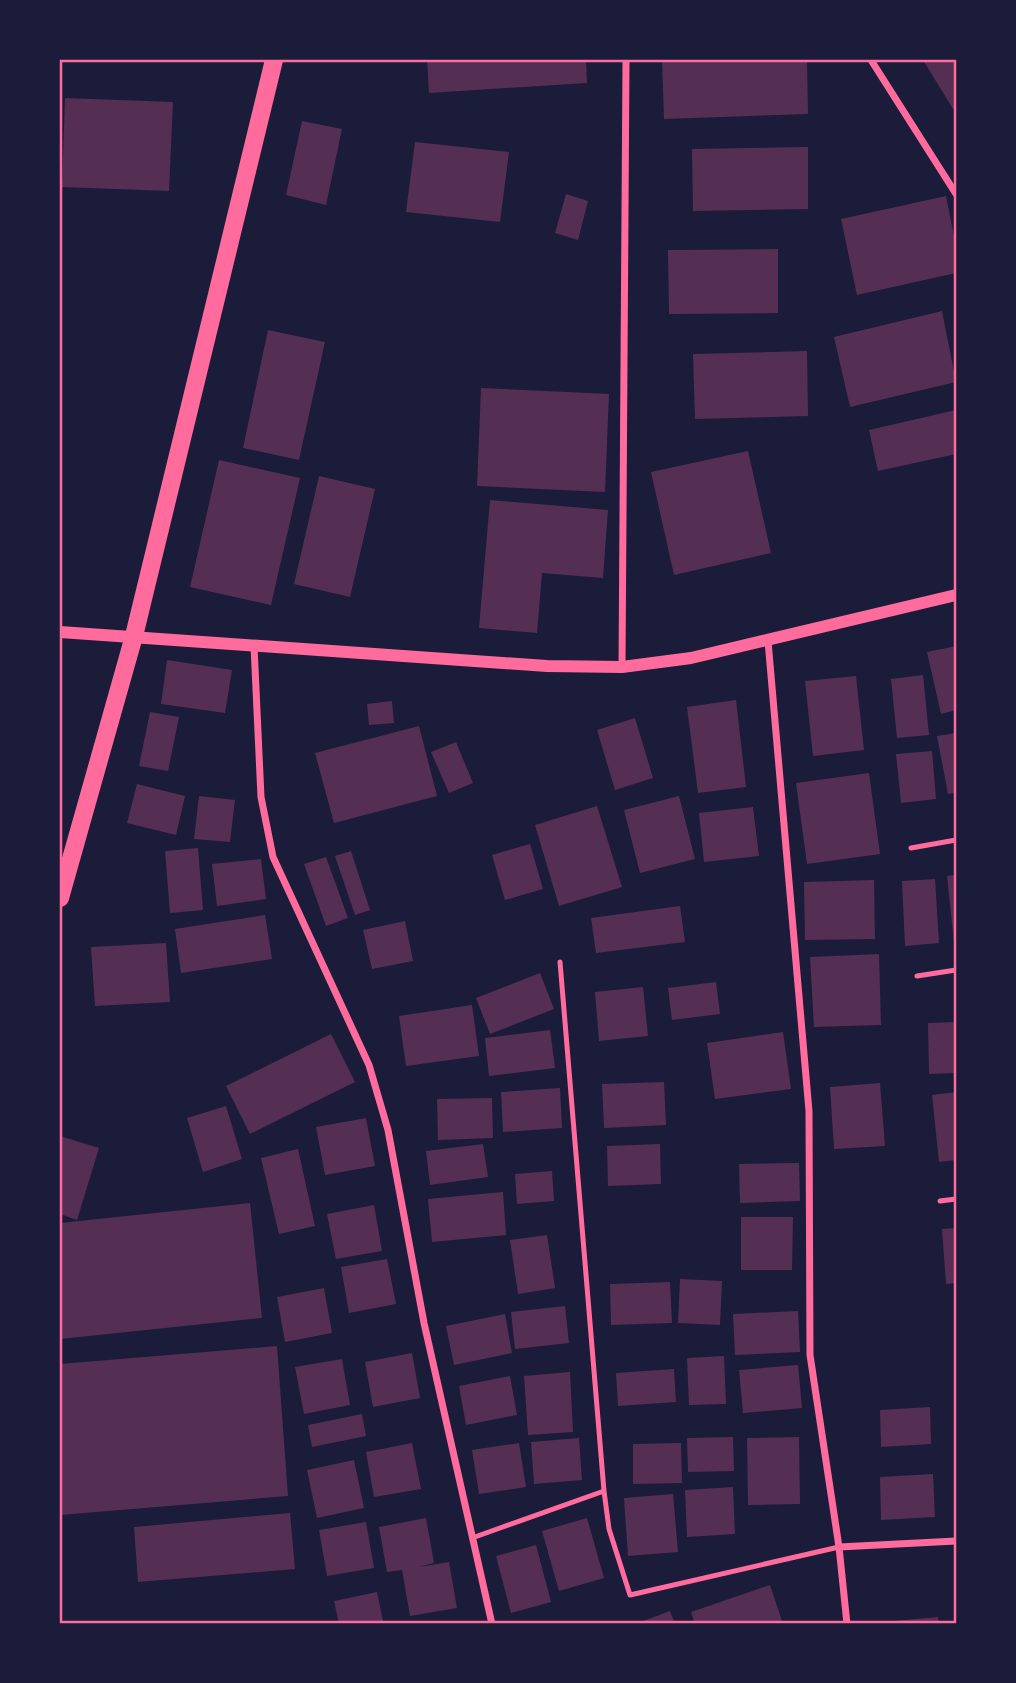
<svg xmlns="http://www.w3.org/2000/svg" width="1016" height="1683" font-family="'PT Sans Narrow',sans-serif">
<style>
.building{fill:#542f53}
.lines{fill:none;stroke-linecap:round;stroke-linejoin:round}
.service{stroke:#ff6b9d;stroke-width:5}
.minor{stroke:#ff6b9d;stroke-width:7}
.tertiary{stroke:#ff6b9d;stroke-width:12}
.primary{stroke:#ff6b9d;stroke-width:18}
.neatline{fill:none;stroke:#ff6b9d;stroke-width:2.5}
</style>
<rect width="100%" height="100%" fill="#1b1b3a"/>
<path class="building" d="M427,60H586L587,83L429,93Z
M662,60H807L808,114L664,119Z
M923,60H956V107L953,109Z
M65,98L173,102L169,191L62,187Z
M302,121L342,129L326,205L286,195Z
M415,142L509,152L500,222L406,212Z
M808,147V209L693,211L692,149Z
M566,194L588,201L578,240L555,233Z
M946,196L956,246V273L857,295L841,219Z
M778,249V313L669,314L668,250Z
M942,311L956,382L850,407L834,337Z
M268,330L325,342L299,460L243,448Z
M807,351L808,416L695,419L693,354Z
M481,388L609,394L605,492L477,486Z
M956,410V454L878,471L869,430Z
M748,451L771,553L674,575L651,472Z
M219,460L300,478L271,605L190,587Z
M319,476L375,489L350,597L294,584Z
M490,500L608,510L603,578L542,573L537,633L479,628Z
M956,646V710L941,714L927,652Z
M167,660L232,670L225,713L161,704Z
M923,675L929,735L897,738L891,679Z
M856,676L864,750L813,756L805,681Z
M736,700L746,787L698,793L687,707Z
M392,701L394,723L369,725L367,704Z
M150,712L179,717L168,771L139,766Z
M635,718L653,778L615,790L597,730Z
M419,726L437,796L334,823L315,753Z
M956,733V793L948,794L937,736Z
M456,742L473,783L449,793L431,752Z
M932,751L936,799L901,803L896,754Z
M869,773L880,854L807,864L796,783Z
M137,784L185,796L176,835L127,823Z
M199,796L235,800L230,842L194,839Z
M679,796L695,859L640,873L624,810Z
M597,806L622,887L559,906L535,825Z
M753,807L759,856L704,862L699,813Z
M530,844L543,889L505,900L492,855Z
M198,848L203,910L170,913L165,851Z
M351,851L370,910L355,915L335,856Z
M326,857L348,918L326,926L304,864Z
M261,859L266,899L217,906L212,864Z
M956,875V952H955L947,876Z
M935,879L939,943L905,946L902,881Z
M874,880L875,939L805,940L804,882Z
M680,906L685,942L596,953L591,918Z
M265,915L272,959L181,973L175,929Z
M405,921L413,961L372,969L363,930Z
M166,943L170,1002L95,1006L91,947Z
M879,954L881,1025L814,1027L810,957Z
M540,973L554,1009L490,1034L476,998Z
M716,982L720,1014L672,1020L668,988Z
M643,987L648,1036L599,1041L595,992Z
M472,1005L479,1056L406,1066L399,1016Z
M956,1022V1073L929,1074L928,1023Z
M550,1030L555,1068L489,1076L485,1038Z
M783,1032L791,1089L715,1099L707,1043Z
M331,1034L355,1082L250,1134L226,1086Z
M664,1082L666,1125L604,1128L602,1084Z
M880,1083L885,1146L834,1149L830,1087Z
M560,1088L562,1128L503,1132L501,1092Z
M956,1092V1160L939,1162L932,1095Z
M492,1098L493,1138L438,1140L437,1099Z
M226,1106L242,1159L203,1172L187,1118Z
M366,1118L375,1166L325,1175L316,1127Z
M60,1136L99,1148L77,1220L60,1214Z
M483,1144L488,1177L430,1185L426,1151Z
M660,1144L661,1184L608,1186L607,1146Z
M298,1149L315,1226L279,1234L261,1158Z
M799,1163L800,1201L740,1203L739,1164Z
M552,1171L554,1201L517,1204L515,1174Z
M503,1192L506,1235L432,1242L428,1199Z
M250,1203L262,1318L60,1339V1223Z
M374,1205L382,1251L336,1259L327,1214Z
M741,1217H793L792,1270H741Z
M956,1228V1283L946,1284L942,1229Z
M547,1235L555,1288L518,1294L510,1240Z
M387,1259L396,1304L349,1313L341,1267Z
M680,1279L722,1281L720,1325L678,1323Z
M670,1282L672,1323L611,1325L610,1284Z
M324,1288L332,1333L285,1342L277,1297Z
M565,1306L569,1343L515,1349L511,1312Z
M798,1311L800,1352L735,1355L733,1314Z
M505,1314L512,1353L454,1365L446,1326Z
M277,1346L288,1496L60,1515V1364Z
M412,1353L420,1398L373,1407L365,1362Z
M724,1356L726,1404L689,1405L687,1358Z
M342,1359L350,1405L304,1414L295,1367Z
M798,1365L802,1408L743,1413L739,1370Z
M674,1369L676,1402L618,1406L616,1373Z
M570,1372L573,1432L528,1435L524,1376Z
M510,1376L517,1415L466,1425L459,1386Z
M930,1407L931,1444L881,1447L880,1410Z
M362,1414L366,1436L312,1447L308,1425Z
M733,1437L734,1471L688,1472L687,1438Z
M799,1437L800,1504L748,1505L747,1438Z
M579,1438L582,1480L534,1484L531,1442Z
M412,1443L421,1489L374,1497L366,1452Z
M519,1443L526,1487L479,1494L472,1450Z
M681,1443L682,1483L633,1484V1444Z
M354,1460L364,1508L317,1518L307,1470Z
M933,1474L935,1517L881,1520L880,1477Z
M733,1487L735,1534L687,1537L685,1490Z
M673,1494L678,1552L628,1556L624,1498Z
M290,1513L295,1569L138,1582L134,1527Z
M426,1518L434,1563L419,1567L449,1562L457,1608L410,1616L402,1570L387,1572L379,1527Z
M587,1518L604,1578L559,1591L542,1531Z
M366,1522L374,1568L327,1576L319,1530Z
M536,1545L551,1602L511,1613L496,1556Z
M770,1585L783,1624H695L691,1612Z
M377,1592L383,1621L339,1624L334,1601Z
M670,1611L675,1624H638V1623Z
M938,1617L939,1624H883V1622Z"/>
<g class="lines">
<path class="service" d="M911,848L956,840
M560,962L604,1491L609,1529L630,1595L839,1547
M917,976L956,970
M940,1201L956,1199
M472,1538L604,1491"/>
<path class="minor" d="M871,60L956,194
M768,641L809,1111L810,1355L839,1547L847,1624
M254,646L261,797L273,857L369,1065L388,1130L424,1323L492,1624
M622,667L626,60
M839,1547L956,1541"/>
<path class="tertiary" d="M60,632L547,666L622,667L691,658L956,595"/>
<path class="primary" d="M60,898L134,636L274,60"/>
</g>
<rect width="1016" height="1683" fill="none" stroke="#1b1b3a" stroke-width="122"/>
<rect x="61" y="61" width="894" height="1561" class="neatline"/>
</svg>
